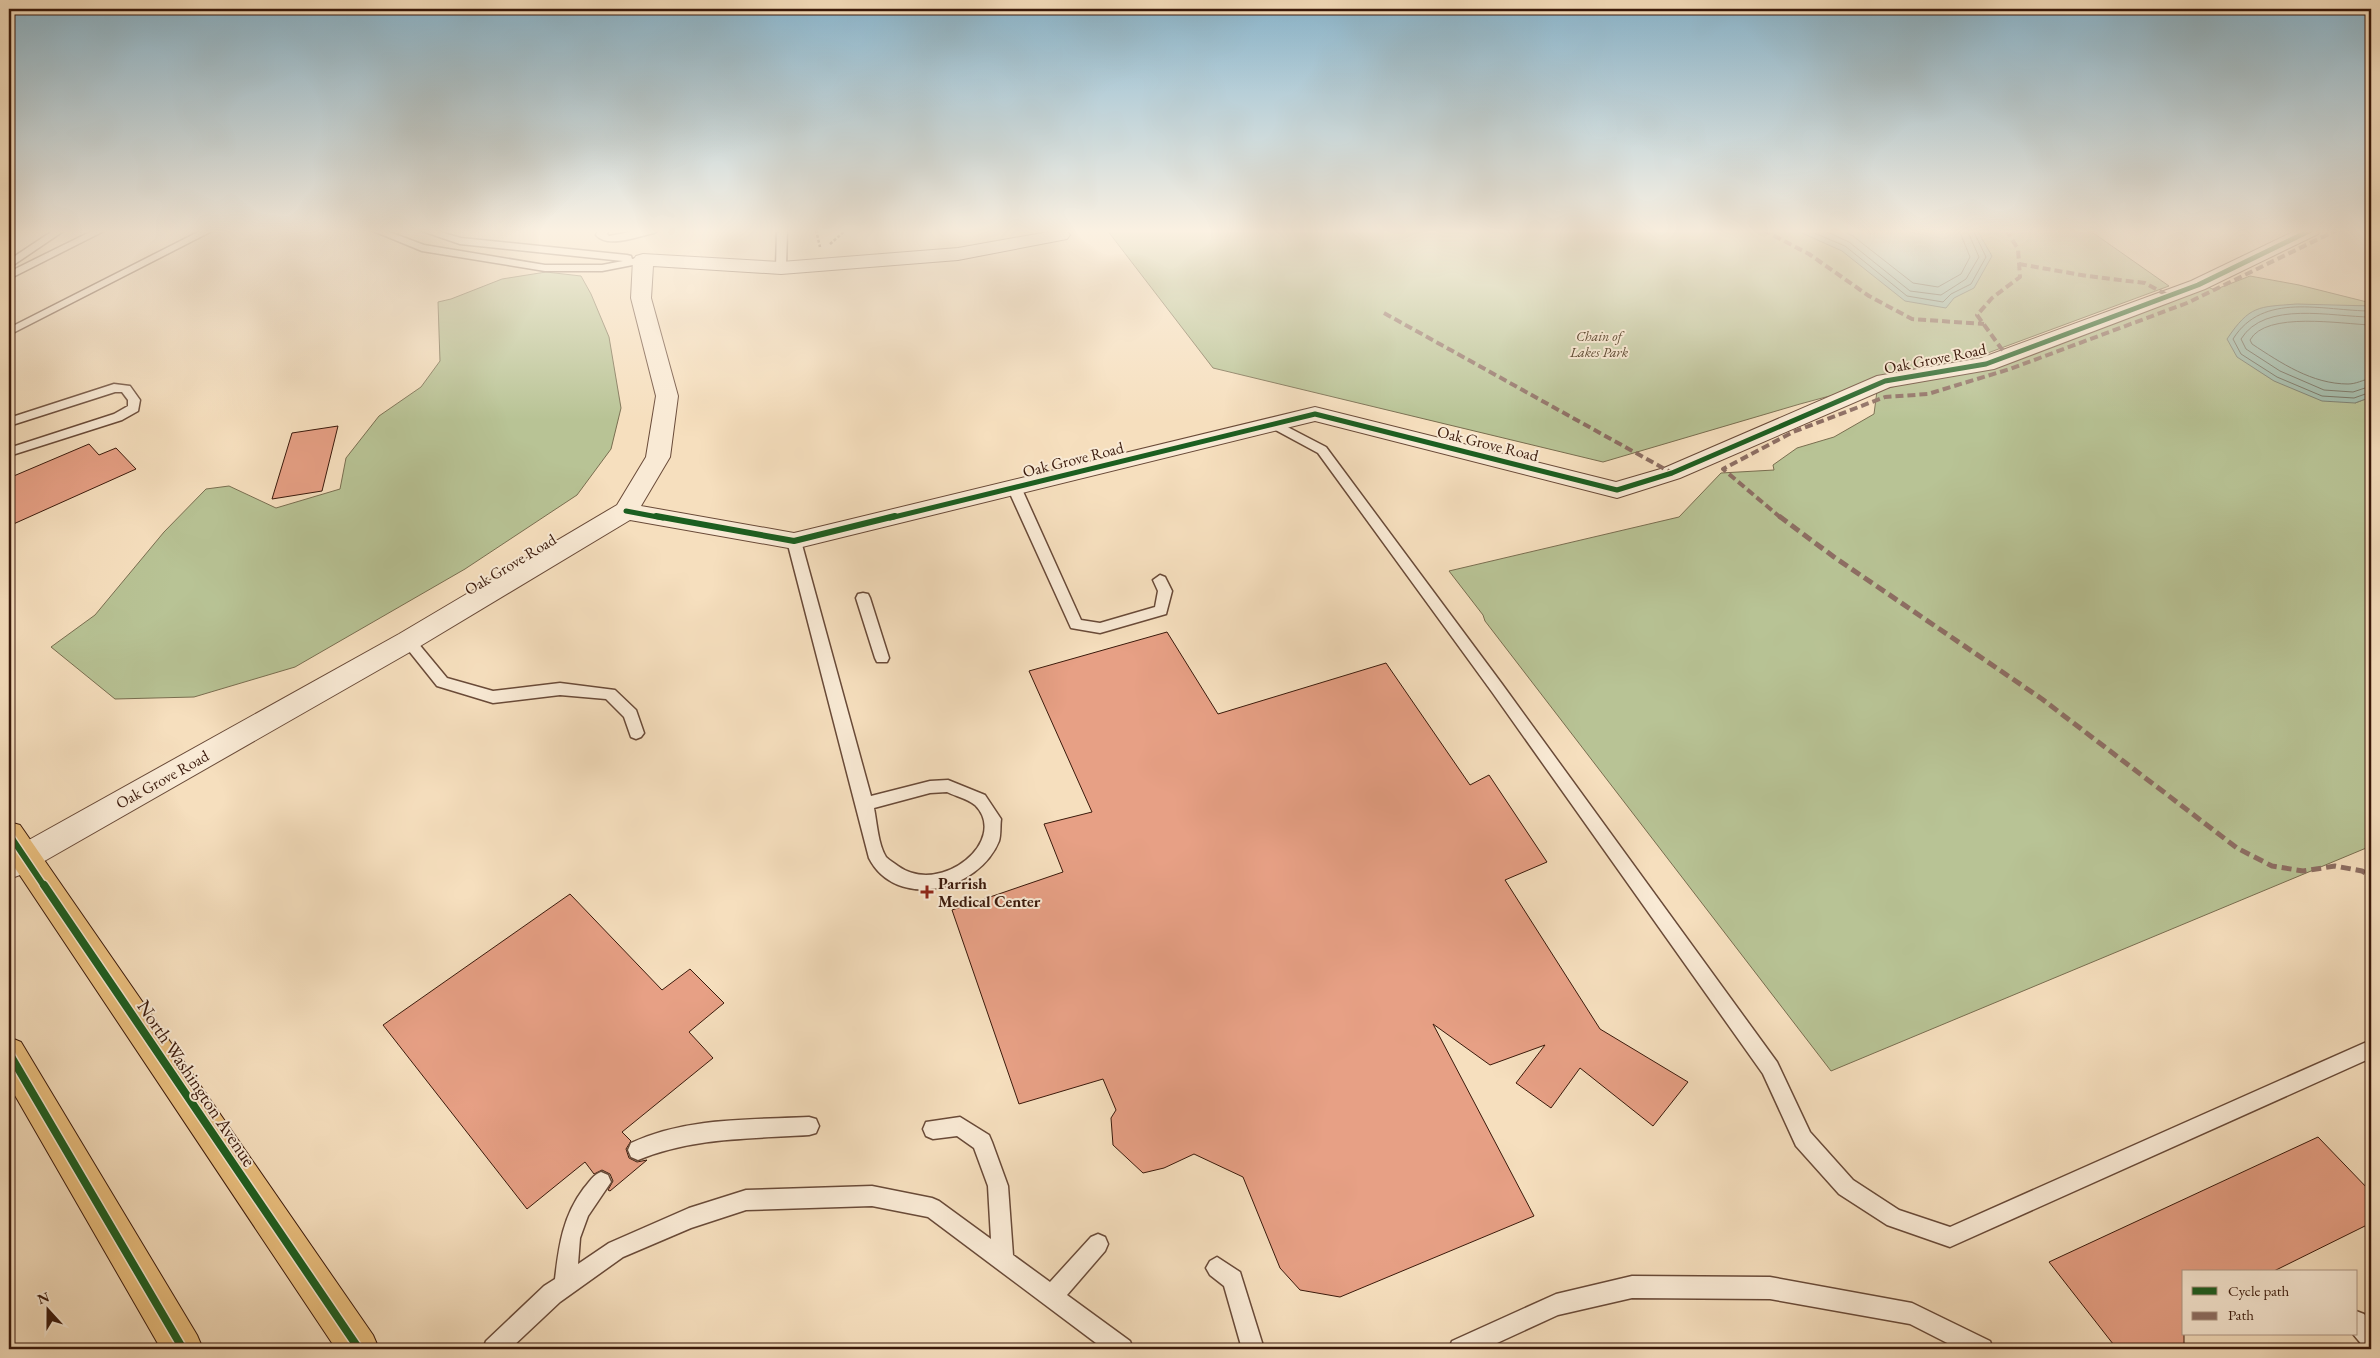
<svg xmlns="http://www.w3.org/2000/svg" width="2380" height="1358" font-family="'EB Garamond',serif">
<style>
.green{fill:#b8c395;stroke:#796e50}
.water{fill:#9dbdae;stroke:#757b6d}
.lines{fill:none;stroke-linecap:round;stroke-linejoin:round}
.shore{stroke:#6c6b5c;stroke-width:1}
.building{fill:#e7a085;stroke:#3a190b}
.lane-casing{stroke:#694a38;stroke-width:3}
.street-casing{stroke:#694a38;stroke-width:2}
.primary-casing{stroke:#3a190b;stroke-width:2}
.path{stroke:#3a190b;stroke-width:2.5;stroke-dasharray:3 2;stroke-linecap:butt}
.lane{fill:#f9ead5;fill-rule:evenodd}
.street{fill:#f9ead5;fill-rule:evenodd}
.primary{fill:#ebc07f;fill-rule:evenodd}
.quiet-far1{stroke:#8d6e63;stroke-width:4;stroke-dasharray:8 4;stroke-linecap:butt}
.quiet{stroke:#8d6e63;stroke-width:5;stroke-dasharray:10 5;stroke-linecap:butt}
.cycleway-far2-casing{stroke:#f9ead5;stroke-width:8}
.cycleway-far1-casing{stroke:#f9ead5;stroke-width:9}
.cycleway-casing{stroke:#f9ead5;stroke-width:11}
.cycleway-far2{stroke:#1b5e20;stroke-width:5}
.cycleway-far1{stroke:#1b5e20;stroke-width:6}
.cycleway{stroke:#1b5e20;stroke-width:8}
.poi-dot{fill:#8f2418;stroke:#f9ead5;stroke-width:2}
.labels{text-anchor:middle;stroke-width:4;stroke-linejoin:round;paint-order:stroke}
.far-park-label{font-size:14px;font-style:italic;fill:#604c34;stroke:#f9ead5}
.street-label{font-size:16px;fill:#3a190b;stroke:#f9ead5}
.poi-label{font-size:16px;font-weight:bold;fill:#3a190b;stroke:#f9ead5;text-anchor:start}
.near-street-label{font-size:19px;fill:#3a190b;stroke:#f9ead5}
</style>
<rect width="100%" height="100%" fill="#f6dfbe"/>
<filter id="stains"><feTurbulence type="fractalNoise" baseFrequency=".004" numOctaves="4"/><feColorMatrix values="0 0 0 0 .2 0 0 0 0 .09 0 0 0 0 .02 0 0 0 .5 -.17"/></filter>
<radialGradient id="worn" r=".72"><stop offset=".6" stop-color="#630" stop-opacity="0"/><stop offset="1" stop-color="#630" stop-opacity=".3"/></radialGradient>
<path class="green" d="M1107,230H2089L2169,286L1985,354L1800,404L1603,462L1213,368Z
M546,272L581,276L591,294L609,337L621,408L611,449L577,495L465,569L295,667L194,697L115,699L51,647L95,615L164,532L206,489L229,486L276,508L340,489L346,458L379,416L421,387L440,361L438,302L451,299L502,279Z
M2250,276L2299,285L2371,303V306H2338L2355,403L2371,397V846L1831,1071L1485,621L1483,615L1449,571L1679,517L1721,473L1774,470L1773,465L1797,448L1834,437L1874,414L1877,391L1993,360L2199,282L2214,290Z"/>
<path class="water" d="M1795,230H1977L1992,256L1974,288L1954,298L1946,308L1905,301L1842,251Z
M2297,304L2371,306V397L2355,403L2322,401L2274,381L2237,357L2227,339C2250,305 2258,307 2297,304Z"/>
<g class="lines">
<path class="shore" d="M1807,230L1845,246L1907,296L1943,302L1951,294L1971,284L1986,257L1973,230
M1823,230L1849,242L1910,291L1941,295L1966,279L1979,257L1967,230
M1841,230L1853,236L1913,283L1938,287L1961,274L1970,257L1959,230
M2371,311C2323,311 2263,291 2233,339L2241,354L2277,377L2322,396L2354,398L2371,392
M2371,317C2332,317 2265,300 2241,339L2246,349L2280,371L2324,390L2353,392L2371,386
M2371,325C2341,324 2266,311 2250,340L2252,344C2281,363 2312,384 2348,384C2356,384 2363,380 2371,378"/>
</g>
<path class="building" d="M338,426L322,491L272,499L292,433Z
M89,444L99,455L116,448L136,469L9,526V478Z
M1167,632L1218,714L1386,663L1470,785L1489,775L1547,862L1505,880L1600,1029L1688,1082L1653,1126L1580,1068L1551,1108L1516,1083L1545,1045L1490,1065L1433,1024L1534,1216L1340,1297L1300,1290L1280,1268L1243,1177L1194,1154L1164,1168L1143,1173L1113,1145L1111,1118L1116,1110L1103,1079L1019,1104L952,910L1063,872L1044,824L1092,812L1029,671Z
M570,894L662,990L690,969L724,1003L689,1032L713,1058L622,1132L631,1141L626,1149L629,1158L637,1162L647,1160L610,1191L608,1190L613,1181L610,1174L602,1170L594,1174L585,1162L527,1209L383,1025Z
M2318,1137L2371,1192V1223L2272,1272H2184V1349H2117L2049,1262Z"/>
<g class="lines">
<g class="lane-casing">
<path id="lane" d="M54,230H65L9,268V260Z
M94,230H106L9,279V272Z
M202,230H214L9,335V328Z
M371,230H384L424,245L545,265H602L623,261L460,244L419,230H433L461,238L627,255L631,256L632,259L643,257L648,260L643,263L602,271H545L422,251Z
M598,230H608L607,234L609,236L640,230H659L654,233C638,236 608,249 596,235Z
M777,230H787L786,268L781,271L776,268Z
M114,384L130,386L140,400L138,411L122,420L9,456V448L114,414L128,406V400L122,392H115L9,426V418Z
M1274,420L1326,447L1502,684L1777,1062L1810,1132L1853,1180L1899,1210L1950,1227L2371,1040V1058L1950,1247L1887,1225L1839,1194L1796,1146L1763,1074L1492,692L1318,453L1270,427L1268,424L1270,421Z
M1014,483L1021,487L1081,620L1100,623L1155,607L1158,591L1153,580L1160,575L1165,577L1172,591L1166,614L1100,633L1071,628L1007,487Z
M794,536L801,541L871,796L930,781L948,780L985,795L1001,819C1000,826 1001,835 999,841C979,891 896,911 869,858L787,541ZM947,792C955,796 968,799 975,805C1010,840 941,897 898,866C894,863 889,860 886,857C878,844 877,823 874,808L930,793Z
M863,593L868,594L870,598L889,658L887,662H877L875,658L856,598L858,594Z
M408,636L413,637L447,678L493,691L560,683L615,690L636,710L644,733L641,737L636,739L631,737L624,717L606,699L560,695L493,703L437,686L401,641L403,637Z
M809,1117L816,1119L819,1126L816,1133L809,1135C750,1139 694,1137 638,1160L631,1157L628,1150L631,1143C687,1117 749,1120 809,1117Z
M960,1117L989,1135L992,1142L1008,1186L1013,1255L1050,1282L1091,1237L1098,1234L1105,1237L1108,1244L1105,1251L1067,1295L1130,1341L1133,1349H1104L928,1217L872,1206L746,1210L691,1228L623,1257L560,1302L510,1349H483L486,1341L544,1286L555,1279C559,1245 563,1216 584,1188C590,1181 593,1175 601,1172L608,1175L611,1182L588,1216L580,1238L578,1264L609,1243L689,1208L746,1190L872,1186L932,1198L939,1201L991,1239L988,1186L974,1148L957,1136L933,1139L926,1136L923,1129L926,1122Z
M1217,1257L1240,1272L1264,1349H1242L1224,1286L1210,1275L1206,1268L1210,1261Z
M1632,1276L1770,1277L1912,1303L1990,1341L1993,1349H1959L1910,1324L1770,1299L1632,1298L1558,1315L1484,1349H1449L1452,1341L1556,1294Z
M2356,1311L2364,1314L2371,1322V1349L2363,1346L2353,1334H2356Z"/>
</g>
<g class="street-casing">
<path id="street" d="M1059,230L1067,231L1070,235L1067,239L958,260L781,274L653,266L651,298L678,396L670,457L641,506L794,533L1315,407L1616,482L1664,468L1877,376L1981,358L2191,281L2297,230H2321L2318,234L2205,289L1994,369L1890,387L1680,478L1617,498L1315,421L794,549L630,520L417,648L20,875L9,879V851L399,634L617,505L646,457L656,396L631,298L633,260L636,256L643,254L781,262L958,248Z"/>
</g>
<g class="primary-casing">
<path id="primary" d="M9,822L20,825L373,1335L379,1349H336L9,859Z
M9,1037L21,1042L197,1335L203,1349H161L9,1085Z"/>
</g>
<path class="path" d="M816,230L820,247
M830,244L846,230"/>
<use href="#lane" class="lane"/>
<use href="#street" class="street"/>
<use href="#primary" class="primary"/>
<path class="quiet-far1" d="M1763,230L1809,254L1869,296L1912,319L1984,324
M2006,230L2018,249L2020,277L1992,298L1977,315L2006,355
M2019,264L2087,276L2145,283L2169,296
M1384,313L1672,473
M1781,518L1723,469L1793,432L1885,397L1928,394L2010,369L2187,303L2337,230"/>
<path class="quiet" d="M1779,516L1834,557L2042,699L2237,848L2272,866L2303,871L2335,866L2362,871L2371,876"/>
<g class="cycleway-far2-casing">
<path id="cycleway-far2" d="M626,511L663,518
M890,518L1315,414L1617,490L1672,473L1885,381L1986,364L2198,285L2311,230"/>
</g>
<g class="cycleway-far1-casing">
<path id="cycleway-far1" d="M656,516L794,541L895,516
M9,834L44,886"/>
</g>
<g class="cycleway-casing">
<path id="cycleway" d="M44,885L359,1349
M9,1053L183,1349"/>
</g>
<use href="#cycleway-far2" class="cycleway-far2"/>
<use href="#cycleway-far1" class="cycleway-far1"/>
<use href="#cycleway" class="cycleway"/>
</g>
<linearGradient id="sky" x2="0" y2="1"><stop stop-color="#8ab8d1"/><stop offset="0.55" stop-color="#fbf1e2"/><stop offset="1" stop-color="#fbf1e2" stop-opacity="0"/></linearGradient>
<rect width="2380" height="420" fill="url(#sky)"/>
<path class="poi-dot" d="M924.5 884.5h5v5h5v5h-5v5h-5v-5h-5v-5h5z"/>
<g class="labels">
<g class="far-park-label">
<text x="1599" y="341">Chain of<tspan x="1599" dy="16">Lakes Park</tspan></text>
</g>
<g class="street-label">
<text transform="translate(1935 358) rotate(-11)" y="6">Oak Grove Road</text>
<text transform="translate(1488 443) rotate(14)" y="6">Oak Grove Road</text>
<text transform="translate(1073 459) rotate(-14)" y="6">Oak Grove Road</text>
<text transform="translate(510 564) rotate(-31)" y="6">Oak Grove Road</text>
<text transform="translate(162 779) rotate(-29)" y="6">Oak Grove Road</text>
</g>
<g class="poi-label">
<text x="938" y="889">Parrish<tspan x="938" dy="18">Medical Center</tspan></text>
</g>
<g class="near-street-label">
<text transform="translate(197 1083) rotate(56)" y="7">North Washington Avenue</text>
</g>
</g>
<rect width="2380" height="1358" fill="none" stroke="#f6dfbe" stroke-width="30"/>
<rect x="10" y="10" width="2360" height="1338" fill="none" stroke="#3a190b" stroke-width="2.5"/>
<rect x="15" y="15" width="2350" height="1328" fill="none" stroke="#3a190b"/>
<rect x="2182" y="1270" width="175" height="65" fill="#f9ead5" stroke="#ad9684"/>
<rect x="2192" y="1287" width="25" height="8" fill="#1b5e20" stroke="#ad9684"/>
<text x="2228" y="1296" font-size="15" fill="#3a190b">Cycle path</text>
<rect x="2192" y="1312" width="25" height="8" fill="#8d6e63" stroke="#ad9684"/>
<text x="2228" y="1320" font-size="15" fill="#3a190b">Path</text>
<g transform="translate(48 1310) rotate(339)" stroke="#f9ead5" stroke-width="4" paint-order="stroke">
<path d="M0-4L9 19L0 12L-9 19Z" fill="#3a190b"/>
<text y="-8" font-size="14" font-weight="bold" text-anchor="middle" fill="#3a190b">N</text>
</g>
<rect width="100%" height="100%" filter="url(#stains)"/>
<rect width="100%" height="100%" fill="url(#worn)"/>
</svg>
